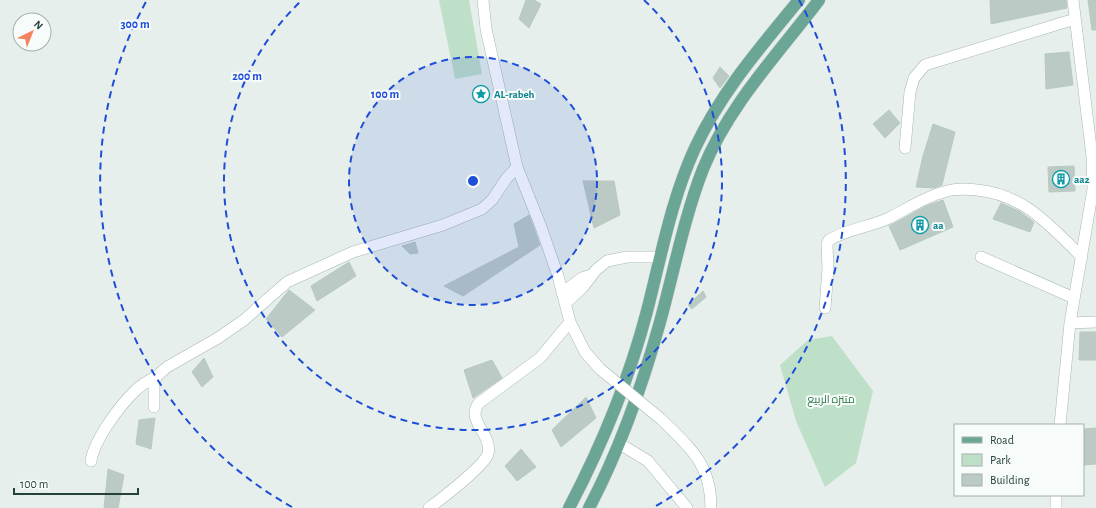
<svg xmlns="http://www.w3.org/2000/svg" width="1096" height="508" font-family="'Alegreya Sans',Cairo,sans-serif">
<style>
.green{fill:#bfe0c8}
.building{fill:#bbcac4;stroke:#b8c9c2}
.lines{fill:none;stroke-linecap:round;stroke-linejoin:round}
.minor-casing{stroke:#a8b8b2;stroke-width:12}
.major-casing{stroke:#c2cac8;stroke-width:13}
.minor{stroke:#fff;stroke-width:11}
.major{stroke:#6aa596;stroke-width:12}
.minor-bridge-casing{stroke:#a8b8b2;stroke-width:12;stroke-linecap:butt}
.minor-bridge{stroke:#fff;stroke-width:11}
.ring{fill:none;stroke:#1d4ed8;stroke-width:2;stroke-dasharray:7 5}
.labels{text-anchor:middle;stroke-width:4;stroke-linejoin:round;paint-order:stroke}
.culture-label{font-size:11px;font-weight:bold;fill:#0d838f;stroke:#f7fbf9;text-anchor:start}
.park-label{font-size:11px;fill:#2d7a4b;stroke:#f7fbf9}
.centre{fill:#1d4ed8;stroke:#f7fbf9;stroke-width:2}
.ring-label{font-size:12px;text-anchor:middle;font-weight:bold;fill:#1d4ed8;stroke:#f7fbf9;stroke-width:4;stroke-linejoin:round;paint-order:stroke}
</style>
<rect width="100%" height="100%" fill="#e6efeb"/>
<path class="green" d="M439,0H469L482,74L455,79Z
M832,336L873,391L856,463L825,487L796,421L780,365L808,340Z"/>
<path class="building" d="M526,0H534L541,4L529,28L519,19Z
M990,0H1066L1067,8L991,24Z
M1088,0H1096V30H1092Z
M1069,52L1073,85L1046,89L1045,54Z
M720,67L729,76L720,88L713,78Z
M889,110L900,123L885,138L873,124Z
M933,124L955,132L942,185L934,188L916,187L923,156Z
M1074,166L1075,191L1049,192L1048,167Z
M583,181H614L620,215L594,228Z
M943,200L953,227L900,250L889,226L926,206Z
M1001,203L1019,211L1034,222L1030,232L993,219Z
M529,215L540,245L463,296L444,286L519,247L514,224Z
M415,242L418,253L410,254L402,246Z
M349,262L356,276L317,301L311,286Z
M289,290L315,310L282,337L266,319Z
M703,291L706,297L692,309L688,305Z
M1080,332H1096V360H1079Z
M204,358L213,377L202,387L192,372Z
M492,360L502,378L473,398L464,370Z
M586,397L596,418L561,447L552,430Z
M155,418L151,449L136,444L139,420Z
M1096,428V464L1083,465V429Z
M521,449L536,467L517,481L505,466Z
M108,469L124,475L118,508H104Z"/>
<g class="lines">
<g class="minor-casing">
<path id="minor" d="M483,0L486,29L517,167L541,227L558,276L570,322L585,352L600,369
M905,148L910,92L914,78L925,65L1075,19
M981,257L1074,298
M562,293L582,278L591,275
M565,304L583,287L596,270L607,261L627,257H659
M825,308L828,269L827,244L829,240C847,229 870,227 889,218C907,209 924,197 944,192C954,188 966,189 977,190C1025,195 1049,225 1082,257
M1070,323L1096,322
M154,407V382L157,376L167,367L218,338L244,320L287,282L353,252L443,225L482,209L492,200L506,179L517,167
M661,419C690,448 711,463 711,508
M1060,425L1070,323L1093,189L1092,156L1073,0
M620,444L648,461L687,508
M91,461C94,440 120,405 136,390C142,384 150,380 157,376
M429,508C441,499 484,466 488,454C493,434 465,421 479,403L540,358L570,322
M1056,508V495"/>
</g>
<g class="major-casing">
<path id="major" d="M569,508C602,445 629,380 647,311C661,257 671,200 695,148C722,91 759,49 799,0
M589,508C620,449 642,387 660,322C674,271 684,218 703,169C729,105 778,54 819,0"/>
</g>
<use href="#minor" class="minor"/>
<use href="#major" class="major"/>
<g class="minor-bridge-casing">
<path id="minor-bridge" d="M600,369L661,419"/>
</g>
<use href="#minor-bridge" class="minor-bridge"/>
</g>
<circle cx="473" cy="181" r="124" fill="#1d4ed8" fill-opacity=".12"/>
<g class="ring">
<circle cx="473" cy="181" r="124"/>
<path d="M644 0A249 249 0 1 1 302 0"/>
<path d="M292 507A373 373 0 0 1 147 0M799 0A373 373 0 0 1 654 507"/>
</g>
<defs>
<g id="sight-ring" transform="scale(0.9)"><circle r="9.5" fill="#f7fbf9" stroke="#0f9aa8" stroke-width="1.5"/><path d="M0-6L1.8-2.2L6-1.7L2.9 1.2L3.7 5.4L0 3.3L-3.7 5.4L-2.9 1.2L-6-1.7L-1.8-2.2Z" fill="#0f9aa8"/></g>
<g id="building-ring" transform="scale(0.9)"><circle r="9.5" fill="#f7fbf9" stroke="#0f9aa8" stroke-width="1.5"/><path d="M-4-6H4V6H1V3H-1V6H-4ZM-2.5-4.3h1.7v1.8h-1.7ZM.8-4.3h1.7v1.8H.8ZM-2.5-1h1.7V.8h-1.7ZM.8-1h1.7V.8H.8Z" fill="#0f9aa8"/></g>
</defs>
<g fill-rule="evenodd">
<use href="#sight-ring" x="481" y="94"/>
<use href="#building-ring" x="1061" y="179"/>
<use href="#building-ring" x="920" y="225"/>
</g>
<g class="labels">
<g class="culture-label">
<text x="494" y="98">AL-rabeh</text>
<text x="1074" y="183">aa2</text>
<text x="933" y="229">aa</text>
</g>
<g class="park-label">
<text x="831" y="403">متنزه الربيع</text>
</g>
</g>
<circle cx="473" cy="181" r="6" class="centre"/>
<g class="ring-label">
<text x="135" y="28">300 m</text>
<text x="247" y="80">200 m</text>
<text x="385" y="98">100 m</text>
</g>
<rect x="954" y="424" width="130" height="72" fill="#f7fbf9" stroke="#a3b1ad"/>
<rect x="962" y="437" width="20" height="6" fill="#6aa596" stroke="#a3b1ad"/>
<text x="990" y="444" font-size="12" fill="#24423a">Road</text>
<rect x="962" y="454" width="20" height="12" fill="#bfe0c8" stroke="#a3b1ad"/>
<text x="990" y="464" font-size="12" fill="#24423a">Park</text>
<rect x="962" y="474" width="20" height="12" fill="#bbcac4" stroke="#a3b1ad"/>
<text x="990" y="484" font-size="12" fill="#24423a">Building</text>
<g transform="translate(32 32) rotate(43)"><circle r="19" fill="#f7fbf9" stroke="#a3b1ad"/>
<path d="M0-3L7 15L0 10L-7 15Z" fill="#f4845f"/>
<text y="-6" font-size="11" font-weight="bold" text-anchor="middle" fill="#24423a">N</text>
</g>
<path d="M14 488v6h124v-6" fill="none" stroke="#24423a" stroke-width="2"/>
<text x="20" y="488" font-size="12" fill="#24423a" stroke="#f7fbf9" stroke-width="3" paint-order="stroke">100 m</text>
</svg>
